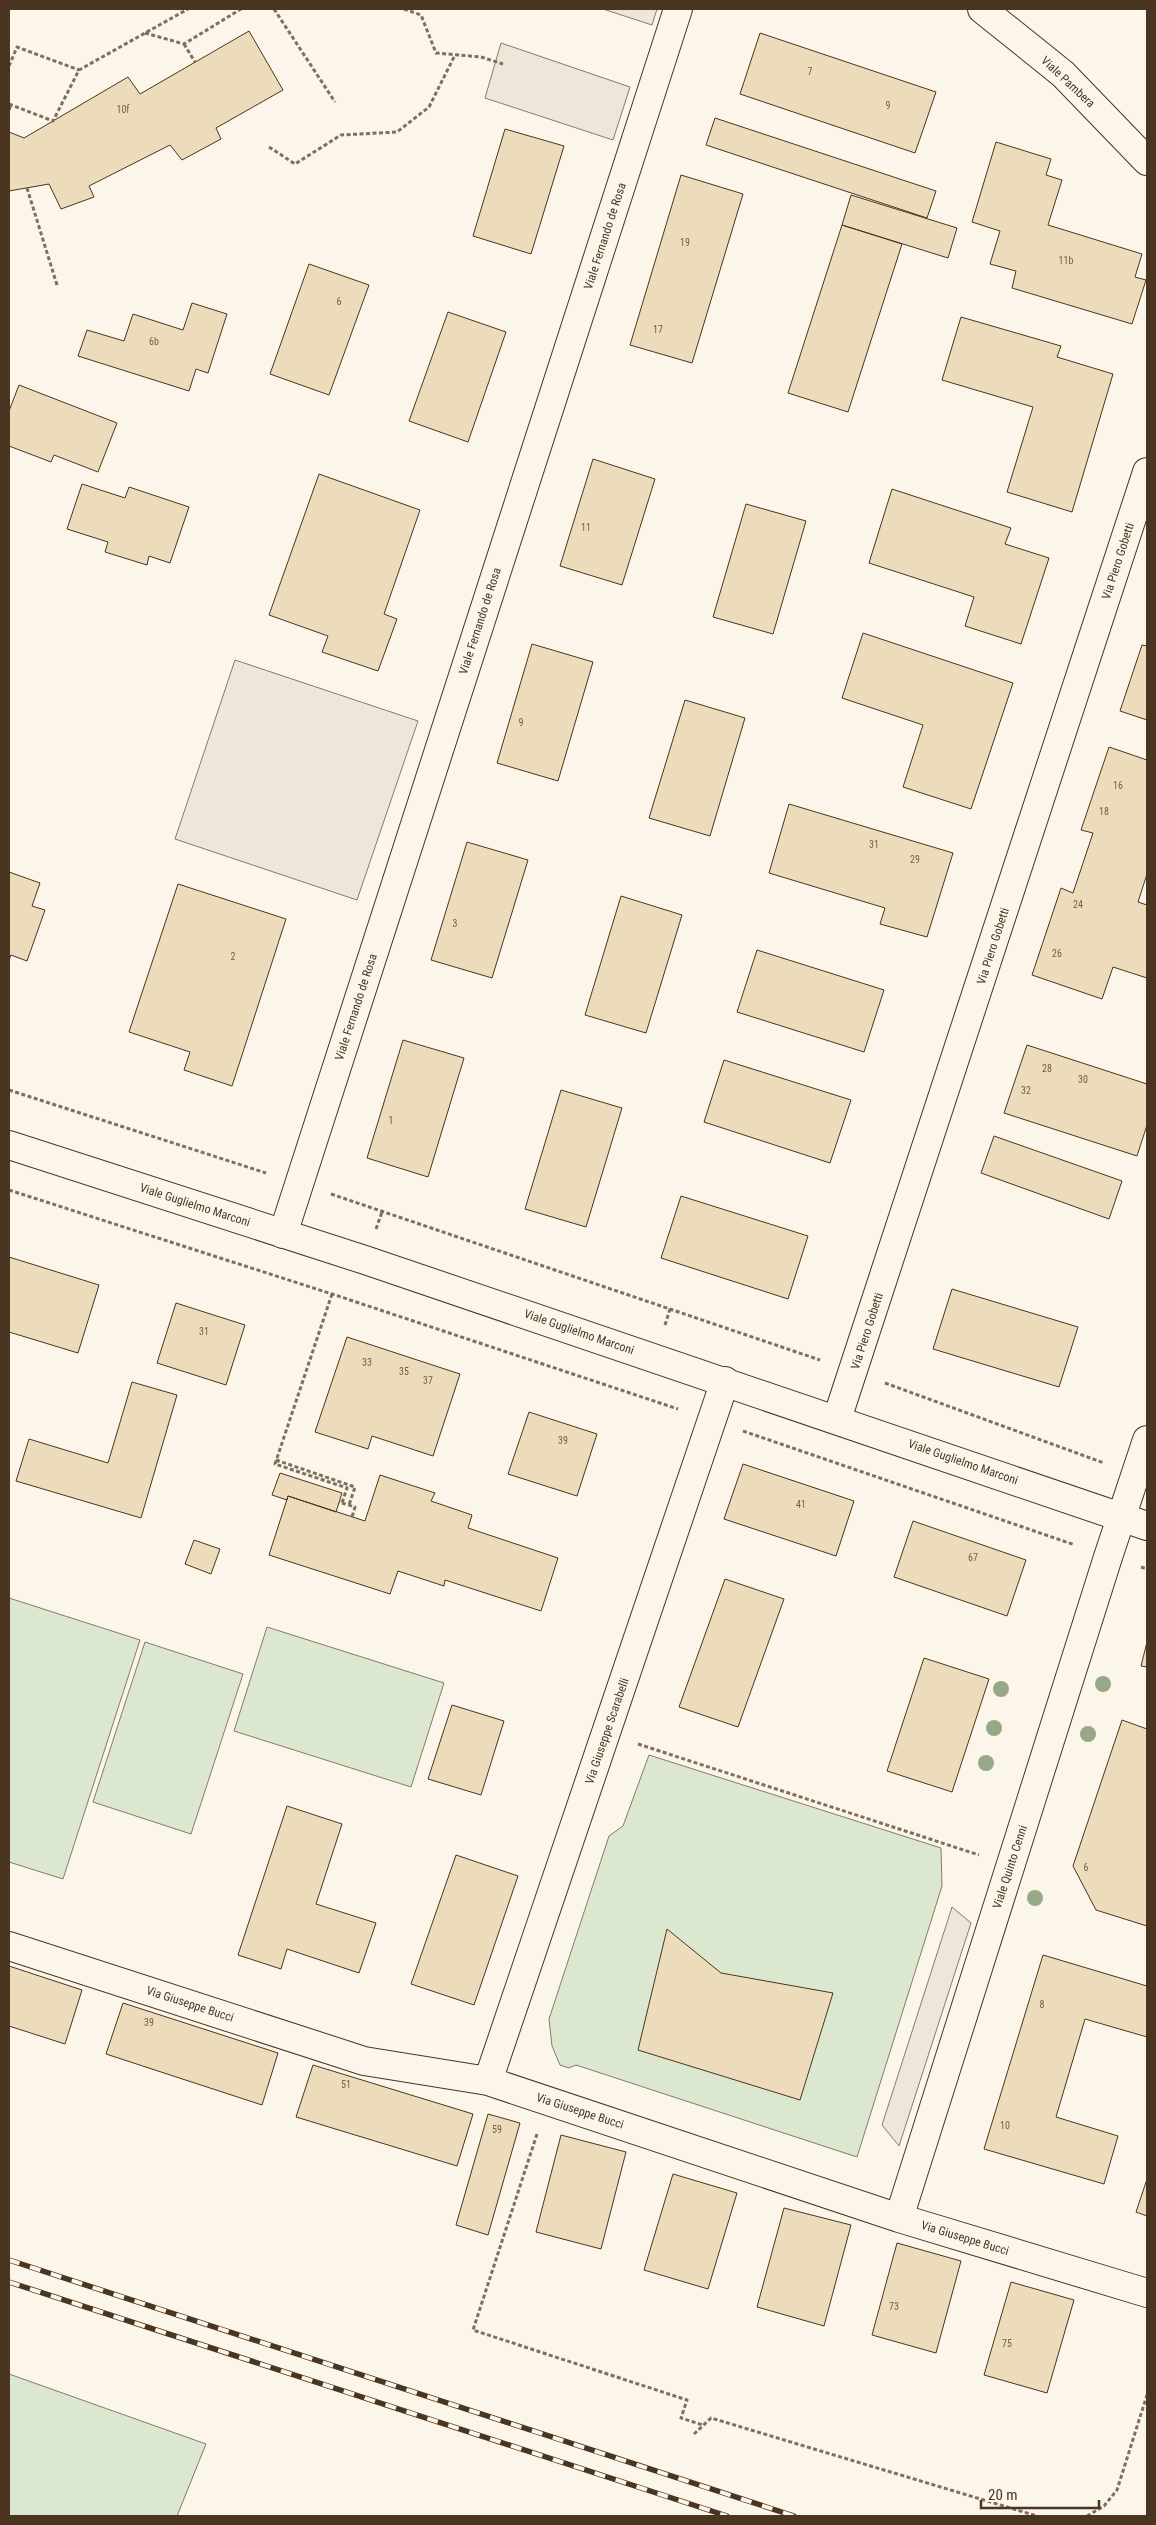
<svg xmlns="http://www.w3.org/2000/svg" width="1156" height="2525" font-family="'Roboto Condensed',sans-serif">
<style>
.green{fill:#dce7d0;stroke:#887966}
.parking{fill:#ede7d9;stroke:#887966}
.building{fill:#ecdcbc;stroke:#4a3520}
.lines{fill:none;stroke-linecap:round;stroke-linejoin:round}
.street-casing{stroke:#4a3520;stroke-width:30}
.primary-casing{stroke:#4a3520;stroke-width:30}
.path{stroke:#7f6f5c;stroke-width:3;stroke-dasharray:4 2.5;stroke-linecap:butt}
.street{stroke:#fbf6e9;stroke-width:28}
.primary{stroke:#fbf6e9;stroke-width:28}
.rail-casing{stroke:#4a3520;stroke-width:5.5}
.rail{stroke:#fbf6e9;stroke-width:4;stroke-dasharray:11;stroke-linecap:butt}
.tree{fill:#96a887}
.labels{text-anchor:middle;stroke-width:4;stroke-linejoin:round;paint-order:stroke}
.number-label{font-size:10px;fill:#725f47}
.street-label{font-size:12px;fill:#4a3520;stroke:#fbf6e9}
</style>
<rect width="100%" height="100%" fill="#fbf6e9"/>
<path class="green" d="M9,1598L140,1640L63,1879L9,1862Z
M267,1627L444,1683L411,1787L234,1731Z
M145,1642L243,1674L191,1834L93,1802Z
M649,1755L941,1848L942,1886L857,2157L576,2065L569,2068L560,2065L552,2046L549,2019L609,1836L623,1826Z
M9,2374L206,2444L177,2516H9Z"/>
<path class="parking" d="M603,9H657L652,25Z
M501,43L630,87L613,140L485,98Z
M235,660L418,721L357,900L175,839Z
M952,1907L971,1923L899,2146L882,2125Z"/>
<path class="building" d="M249,31L283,90L216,128L221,139L182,160L170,145L89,186L94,197L61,209L49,184L9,191V132L24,138L128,77L140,94Z
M760,33L936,92L915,153L740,94Z
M715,118L936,191L927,218L706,145Z
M505,129L564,146L531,254L473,236Z
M996,142L1051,159L1046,175L1062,180L1048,225L1142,254L1135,277L1146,280L1132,324L1012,288L1016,271L990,264L1000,231L972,222Z
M681,175L743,194L692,363L630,345Z
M851,195L957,228L948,258L842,225Z
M842,225L902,244L848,412L788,393Z
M309,264L369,285L329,395L270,374Z
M192,303L227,314L208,373L196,369L189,391L78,356L87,330L124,341L133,314L183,330Z
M448,312L506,332L468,442L409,421Z
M961,317L1061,346L1057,357L1113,374L1072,512L1007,492L1033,407L942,380Z
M19,385L117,423L98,472L54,455L51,462L9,446V411Z
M593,459L655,479L622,585L560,566Z
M319,474L420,510L384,614L397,619L378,671L322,652L328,636L269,615Z
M82,484L125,498L129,487L189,507L170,563L149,556L147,565L105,552L108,542L67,529Z
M892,489L1011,528L1005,544L1049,558L1021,644L965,626L974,597L869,563Z
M746,504L806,521L773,634L713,617Z
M863,633L1013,683L971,809L903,787L923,725L842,698Z
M532,644L593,662L558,781L497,763Z
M1142,645L1147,646V720L1120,711Z
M685,700L745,718L710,836L649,818Z
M1109,747L1147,760V874L1138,902L1147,905V978L1113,967L1102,999L1032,975L1061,888L1073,893L1093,833L1081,830Z
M789,804L953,853L927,937L880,924L885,908L769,873Z
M467,842L528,860L492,978L431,960Z
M9,872L40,883L32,906L45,910L27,961L11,955L9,960Z
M178,884L286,919L232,1086L184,1070L190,1052L129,1032Z
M621,896L682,915L646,1033L585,1015Z
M757,950L884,990L864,1052L737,1012Z
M403,1040L464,1058L428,1177L367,1158Z
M1027,1045L1147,1084V1125L1137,1156L1004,1113Z
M724,1060L851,1100L830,1163L704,1122Z
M561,1090L622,1108L586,1227L525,1209Z
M994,1136L1122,1181L1109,1219L981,1173Z
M681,1196L808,1236L788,1299L661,1258Z
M9,1257L99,1285L78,1353L9,1332Z
M952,1289L1078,1327L1059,1387L933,1349Z
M176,1303L245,1325L226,1385L157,1363Z
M347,1337L460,1374L433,1456L372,1436L368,1449L315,1432Z
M132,1382L177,1395L141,1518L16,1481L29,1439L108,1463Z
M529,1412L597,1434L577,1496L508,1474Z
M743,1464L854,1501L836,1556L724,1519Z
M280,1473L342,1493L336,1512L288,1496L287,1500L272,1495Z
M380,1475L435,1493L431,1501L472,1515L468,1528L558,1558L541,1611L445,1580L444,1586L398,1571L390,1594L269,1555L288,1496L365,1521Z
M913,1521L1026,1560L1007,1616L894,1577Z
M194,1540L220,1549L211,1574L185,1564Z
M725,1579L784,1599L738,1727L679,1707Z
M1147,1642V1667L1141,1666Z
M924,1658L989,1679L952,1792L887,1771Z
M452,1705L504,1721L481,1795L428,1779Z
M1122,1720L1147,1729V1926L1096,1910L1073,1866Z
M287,1806L342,1824L316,1904L376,1923L359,1973L287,1949L281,1969L238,1955Z
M456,1855L518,1876L474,2005L411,1984Z
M667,1929L721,1973L833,1993L800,2100L638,2050Z
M1043,1955L1147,1986V2037L1085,2019L1056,2117L1118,2136L1104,2184L984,2149Z
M9,1966L82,1990L65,2044L9,2026Z
M123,2003L278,2053L262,2105L106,2054Z
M313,2065L473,2114L457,2166L296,2117Z
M488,2114L520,2123L488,2235L456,2225Z
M561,2135L626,2152L601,2249L536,2232Z
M673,2174L737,2193L708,2289L644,2270Z
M1147,2179V2216L1136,2212Z
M784,2208L851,2225L824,2326L757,2307Z
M897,2243L961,2261L936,2353L872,2335Z
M1011,2282L1074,2300L1047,2393L984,2375Z"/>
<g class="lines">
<g class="street-casing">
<path id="street" d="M982,9L1063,74L1147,161
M283,1234L678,9
M837,1419L1147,472
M9,1946L364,2061L488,2081L899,2218L1147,2293
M488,2081L725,1381
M899,2218L1108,1557L1147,1440"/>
</g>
<g class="primary-casing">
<path id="primary" d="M9,1145L365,1260L1147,1526"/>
</g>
<path class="path" d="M274,9L335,102
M404,9L421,15L436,53L481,57L503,64
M145,33L184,44L241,9
M184,44L195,62
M9,66L17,47L79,70
M9,104L53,121L79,70L188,9
M9,110L11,105
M269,147L295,164L341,135L397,132L429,107L455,55
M27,188L57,285
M9,1090L266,1173
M9,1190L332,1294L678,1409
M331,1194L820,1360
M376,1229L382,1212
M332,1294L275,1464L347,1488L342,1503L339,1502
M665,1325L670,1309
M885,1383L1104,1463
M743,1431L1075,1545
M276,1460L355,1487L349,1505
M342,1503L355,1507L352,1517
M1141,1567L1147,1569
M638,1744L979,1855
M537,2134L473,2330L687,2400L681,2418L703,2425
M694,2434L711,2418L1037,2516
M1087,2516L1104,2506L1117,2490L1147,2395"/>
<use href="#street" class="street"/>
<use href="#primary" class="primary"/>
<g class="rail-casing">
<path id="rail" d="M9,2260L794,2516
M9,2282L727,2516"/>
</g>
<use href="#rail" class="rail"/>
</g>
<g class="tree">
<circle cx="1103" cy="1684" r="8"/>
<circle cx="1001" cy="1689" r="8"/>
<circle cx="994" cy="1728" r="8"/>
<circle cx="1088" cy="1734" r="8"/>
<circle cx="986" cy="1763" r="8"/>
<circle cx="1035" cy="1898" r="8"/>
</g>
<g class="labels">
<g class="number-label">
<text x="810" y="75">7</text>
<text x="888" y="109">9</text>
<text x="123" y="113">10f</text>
<text x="685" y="246">19</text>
<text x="1066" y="264">11b</text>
<text x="339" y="305">6</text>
<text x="658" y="333">17</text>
<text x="154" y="345">6b</text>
<text x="586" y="531">11</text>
<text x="521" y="726">9</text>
<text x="1118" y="789">16</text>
<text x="1104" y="815">18</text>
<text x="874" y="848">31</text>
<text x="915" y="863">29</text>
<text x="1078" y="908">24</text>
<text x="455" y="927">3</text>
<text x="1057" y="957">26</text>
<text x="233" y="960">2</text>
<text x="1047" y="1072">28</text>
<text x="1083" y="1083">30</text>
<text x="1026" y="1094">32</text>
<text x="391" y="1124">1</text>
<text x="204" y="1335">31</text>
<text x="367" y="1366">33</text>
<text x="404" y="1375">35</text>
<text x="428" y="1384">37</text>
<text x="563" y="1444">39</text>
<text x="801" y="1508">41</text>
<text x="973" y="1561">67</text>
<text x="1086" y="1871">6</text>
<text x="1042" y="2008">8</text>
<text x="149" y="2026">39</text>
<text x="346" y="2088">51</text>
<text x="1005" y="2129">10</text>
<text x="497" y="2133">59</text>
<text x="894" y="2310">73</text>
<text x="1007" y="2347">75</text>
</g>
<g class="street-label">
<text transform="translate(1068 82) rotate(43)" y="4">Viale Pambera</text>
<text transform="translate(605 236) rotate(-72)" y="4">Viale Fernando de Rosa</text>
<text transform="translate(1118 561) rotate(-72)" y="4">Via Piero Gobetti</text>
<text transform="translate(480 621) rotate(-72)" y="4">Viale Fernando de Rosa</text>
<text transform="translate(993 946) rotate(-72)" y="4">Via Piero Gobetti</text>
<text transform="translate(356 1007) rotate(-72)" y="4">Viale Fernando de Rosa</text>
<text transform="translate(195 1205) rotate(18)" y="4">Viale Guglielmo Marconi</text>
<text transform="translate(867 1331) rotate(-72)" y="4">Via Piero Gobetti</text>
<text transform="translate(579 1332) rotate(19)" y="4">Viale Guglielmo Marconi</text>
<text transform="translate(963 1462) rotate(19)" y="4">Viale Guglielmo Marconi</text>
<text transform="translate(607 1731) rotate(-71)" y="4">Via Giuseppe Scarabelli</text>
<text transform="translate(1010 1867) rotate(-72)" y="4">Viale Quinto Cenni</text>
<text transform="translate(190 2004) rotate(18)" y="4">Via Giuseppe Bucci</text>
<text transform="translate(580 2111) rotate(18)" y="4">Via Giuseppe Bucci</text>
<text transform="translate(965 2238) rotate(17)" y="4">Via Giuseppe Bucci</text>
</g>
</g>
<rect width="1156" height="2525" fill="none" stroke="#4a3520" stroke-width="20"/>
<path d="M981 2500v8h118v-8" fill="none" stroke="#4a3520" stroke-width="2.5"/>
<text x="988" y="2500" font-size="15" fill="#4a3520" stroke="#fbf6e9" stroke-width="4" paint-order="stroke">20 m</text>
</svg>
